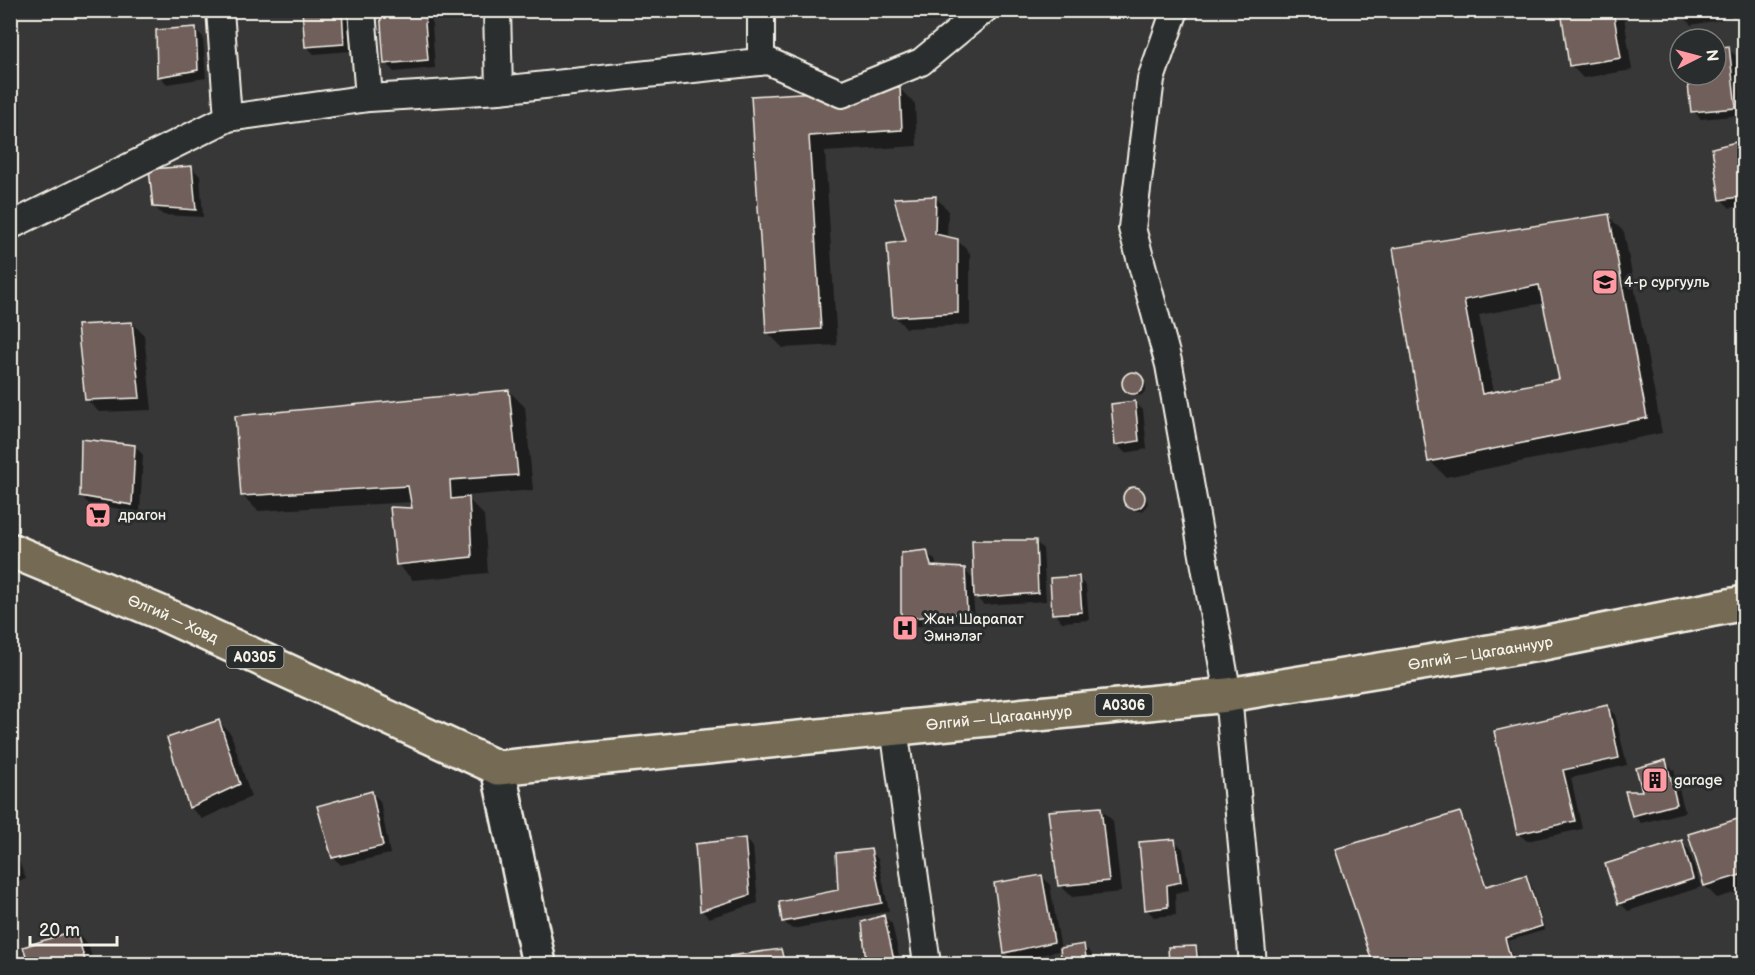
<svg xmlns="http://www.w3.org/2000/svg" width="1755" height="975" font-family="'Balsamiq Sans',sans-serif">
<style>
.shadow{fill:#0007;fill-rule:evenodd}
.building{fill:#705e5a;stroke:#f4f1e8;stroke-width:1.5;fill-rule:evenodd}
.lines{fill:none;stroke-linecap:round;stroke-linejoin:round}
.street-casing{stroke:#f4f1e8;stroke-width:30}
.secondary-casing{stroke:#f4f1e8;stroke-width:38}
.highway-casing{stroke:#f4f1e8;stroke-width:38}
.street{stroke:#2a2d2e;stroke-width:26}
.secondary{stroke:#2a2d2e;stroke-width:33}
.highway{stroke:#746b52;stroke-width:33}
.labels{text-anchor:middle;stroke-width:6;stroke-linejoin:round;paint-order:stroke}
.shield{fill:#2a2d2e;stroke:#b7b6b0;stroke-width:1.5}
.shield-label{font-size:14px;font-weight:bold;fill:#f4f1e8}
.poi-label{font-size:15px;fill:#f4f1e8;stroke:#2a2d2e;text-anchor:start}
.street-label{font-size:15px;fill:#f4f1e8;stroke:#2a2d2e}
</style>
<rect width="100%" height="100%" fill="#383737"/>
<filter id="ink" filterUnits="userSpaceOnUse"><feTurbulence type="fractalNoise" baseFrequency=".0167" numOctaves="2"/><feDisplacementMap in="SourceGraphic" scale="12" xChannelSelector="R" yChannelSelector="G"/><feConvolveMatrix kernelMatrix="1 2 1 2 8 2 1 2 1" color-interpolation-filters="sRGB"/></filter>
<g filter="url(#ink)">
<path class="shadow" d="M303,10H349L351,51L314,54L306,46Z
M382,10H431L435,68L394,72L386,63Z
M1562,10H1623L1632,70L1583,78L1571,65Z
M1682,10H1730L1731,18L1691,25L1683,16Z
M195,29L203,37L206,78L167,84L159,76Z
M1728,48L1736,56L1743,115L1701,119L1693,111L1688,75H1716V50Z
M899,88L915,104L917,146L825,152L837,345L783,348L767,332L752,98Z
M1744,142V205L1730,208L1722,200L1714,149Z
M192,168L200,176L203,217L163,215L154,206Z
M936,198L948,210L947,238L958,241L970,253V325L906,328L894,316L907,242Z
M1608,216L1624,232L1662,433L1446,477L1430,461L1394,249ZM1544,303L1561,381L1494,393L1479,315Z
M132,323L144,335L152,410L99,412L86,399Z
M1134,373L1146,384V390L1142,395L1137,396L1125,387L1124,379L1128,374Z
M509,391L525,407L533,490L465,496V499H468L484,515L488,573L413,580L397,564L414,510L412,502L258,511L242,495Z
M1134,402L1143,410L1147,449L1125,453L1117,444Z
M135,446L143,455L140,512L89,504L81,496Z
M1136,489L1146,497L1148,503L1143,511H1135L1126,503L1125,497L1130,490Z
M1035,541L1043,549L1046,601L984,605L973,595L975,621L911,627L903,618L926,552L935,560L937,568L964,570L975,581Z
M1078,578L1086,586L1089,620L1062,622L1054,613Z
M1607,707L1615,715L1627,765L1571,778L1582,829L1527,841L1518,833Z
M219,722L231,734L251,797L202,819L190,807Z
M1665,762L1674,770L1685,812L1641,823L1633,815L1644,793Z
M372,793L380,801L390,854L341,865L333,857Z
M1101,809L1113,821L1121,892L1072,897L1060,885Z
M1459,813L1463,817L1488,887L1526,877L1530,881L1545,930L1508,941L1514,964H1374L1337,850Z
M1744,819V890L1717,898L1705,886L1690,835Z
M744,839L753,847L758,903L709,918L701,910Z
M1175,841L1183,849L1189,890L1175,893L1176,915L1154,917L1146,909Z
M1681,842L1689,850L1701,887L1628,911L1620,903Z
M10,844L13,847L26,879L10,884V860L16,874L19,873L10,851Z
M870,851L878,859L889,911L792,929L783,921L840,891Z
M1042,876L1050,885L1061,950L1084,946L1092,954L1093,964H1063L1062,950L1014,961L1006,953L996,884Z
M884,916L892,924L901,964H870L868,963Z
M76,932L88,944L94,964H30L25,948Z
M1195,947L1199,951L1201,964H1170V949Z
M781,951L789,959L790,964H732L731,957Z"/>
<path class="building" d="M302,10H342L344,44L305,47Z
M380,10H424L428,60L384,64Z
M1561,10H1613L1621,58L1569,66Z
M1680,10H1720L1681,17Z
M196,27L198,70L157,77L156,30Z
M1729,46L1736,108L1691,112L1687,75H1716V48Z
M900,87L902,130L809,136L821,329L766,333L751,96Z
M1744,140V196L1720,200L1712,148Z
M192,166L196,210L153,207L149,169Z
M936,196L935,234L958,239V313L893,317L887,244L906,241L894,198Z
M1609,214L1647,418L1428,462L1393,248ZM1539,285L1559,379L1482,394L1464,300Z
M132,322L140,398L85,400L77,325Z
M1122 383a11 11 0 1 1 22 0a11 11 0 1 1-22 0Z
M509,390L518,475L450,480L451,499L469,497L472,557L396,565L390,507L412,508L408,486L241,496L235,416Z
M1135,401L1139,441L1115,445L1111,404Z
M81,439L135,445L132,505L80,496Z
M1123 498a11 11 0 1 1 22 0a11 11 0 1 1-22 0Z
M972,540H1036L1038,593L974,598Z
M927,550L931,566L965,568L967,613L901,619V553Z
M1079,576L1082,612L1052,614L1050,578Z
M1608,705L1619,758L1563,770L1575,821L1517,834L1494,731Z
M219,720L240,784L189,808L167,738Z
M1666,760L1677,804L1632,816L1625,791H1642L1636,768Z
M372,791L383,846L332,858L317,806Z
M1101,807L1109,881L1058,886L1048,811Z
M1460,812L1486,886L1526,875L1542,926L1505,938L1512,964H1373L1335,849Z
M1744,817V874L1704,886L1688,834Z
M745,838L750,895L700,911L695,844Z
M1175,839L1181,882L1167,885L1168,907L1145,910L1139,842Z
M1682,840L1693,879L1618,904L1605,864Z
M871,849L882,903L782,922L779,902L838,890L836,853Z
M1042,875L1054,942L1004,953L994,883Z
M884,915L894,960L866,963L862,922Z
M76,930L86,964H29L23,947Z
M1084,944L1087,964H1062L1060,948Z
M1196,946L1198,964H1169L1168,947Z
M781,949L785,964H730V956Z"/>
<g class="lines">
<g class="street-casing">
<path id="street" d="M220,10L228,118
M362,10L369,98
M497,10L499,90
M1175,10L1151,79L1132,228L1169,365L1228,695L1253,964
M761,62V10
M10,226L228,118L369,98L499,90L768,61L842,94L921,62L984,10
M894,728L927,964"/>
</g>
<g class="secondary-casing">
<path id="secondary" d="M498,768L539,964"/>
</g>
<g class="highway-casing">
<g id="highway">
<path id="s1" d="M10,550L159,612L498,768L1228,695L1538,644L1744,603"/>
</g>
</g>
<use href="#street" class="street"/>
<use href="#secondary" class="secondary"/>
<use href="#highway" class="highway"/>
</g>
</g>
<defs>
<g id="school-square" transform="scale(1.35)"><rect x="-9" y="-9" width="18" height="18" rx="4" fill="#ff9aa2" stroke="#2a2d2e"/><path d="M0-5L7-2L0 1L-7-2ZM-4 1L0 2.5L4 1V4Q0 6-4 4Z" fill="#111"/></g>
<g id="supermarket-square" transform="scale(1.35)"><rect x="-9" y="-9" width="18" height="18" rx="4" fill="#ff9aa2" stroke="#2a2d2e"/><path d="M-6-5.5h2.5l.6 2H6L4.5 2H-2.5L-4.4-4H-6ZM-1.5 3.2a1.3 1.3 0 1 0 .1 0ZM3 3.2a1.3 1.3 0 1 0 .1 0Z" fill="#111"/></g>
<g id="hospital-square" transform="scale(1.35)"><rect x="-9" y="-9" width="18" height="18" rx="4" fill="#ff9aa2" stroke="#2a2d2e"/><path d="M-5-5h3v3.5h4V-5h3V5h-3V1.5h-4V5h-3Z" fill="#111"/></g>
<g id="building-square" transform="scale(1.35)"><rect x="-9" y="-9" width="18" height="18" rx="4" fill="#ff9aa2" stroke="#2a2d2e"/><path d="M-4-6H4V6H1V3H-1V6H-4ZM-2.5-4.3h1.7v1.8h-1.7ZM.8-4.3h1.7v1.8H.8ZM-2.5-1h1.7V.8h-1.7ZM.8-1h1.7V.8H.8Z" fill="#111"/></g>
</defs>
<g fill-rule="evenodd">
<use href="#school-square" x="1605" y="282"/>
<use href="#supermarket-square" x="98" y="515"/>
<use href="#hospital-square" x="905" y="628"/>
<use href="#building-square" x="1655" y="780"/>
</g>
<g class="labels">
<g class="shield">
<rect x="226.5" y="646" width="57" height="22" rx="4.5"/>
<rect x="1095.5" y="694" width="57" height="22" rx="4.5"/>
</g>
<g class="shield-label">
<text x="255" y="662">A0305</text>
<text x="1124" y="710">A0306</text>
</g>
<g class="poi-label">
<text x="1624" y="287">4-р сургууль</text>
<text x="118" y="520">драгон</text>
<text x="924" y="624">Жан Шарапат<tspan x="924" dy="17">Эмнэлэг</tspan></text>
<text x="1674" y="785">garage</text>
</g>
<g class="street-label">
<text dy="5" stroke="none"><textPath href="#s1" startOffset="177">Өлгий — Ховд</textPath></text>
<text dy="5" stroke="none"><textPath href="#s1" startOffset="1524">Өлгий — Цагааннуур</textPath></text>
<text dy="5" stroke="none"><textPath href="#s1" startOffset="1038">Өлгий — Цагааннуур</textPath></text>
</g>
</g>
<rect width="1755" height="975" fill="none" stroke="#2a2d2e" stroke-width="36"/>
<rect x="18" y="18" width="1719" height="939" fill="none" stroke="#f4f1e8" stroke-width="2" filter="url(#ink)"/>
<g transform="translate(1698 57) rotate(84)"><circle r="28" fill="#2a2d2e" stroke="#7b7b78" stroke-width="1.5"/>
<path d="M0-4.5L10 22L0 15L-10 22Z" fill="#ff9aa2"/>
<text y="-9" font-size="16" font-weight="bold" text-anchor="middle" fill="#f4f1e8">N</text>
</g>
<path d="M30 936v9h87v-9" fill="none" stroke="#f4f1e8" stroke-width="3"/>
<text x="39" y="936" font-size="18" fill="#f4f1e8" stroke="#2a2d2e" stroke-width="4.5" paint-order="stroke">20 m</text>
</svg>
